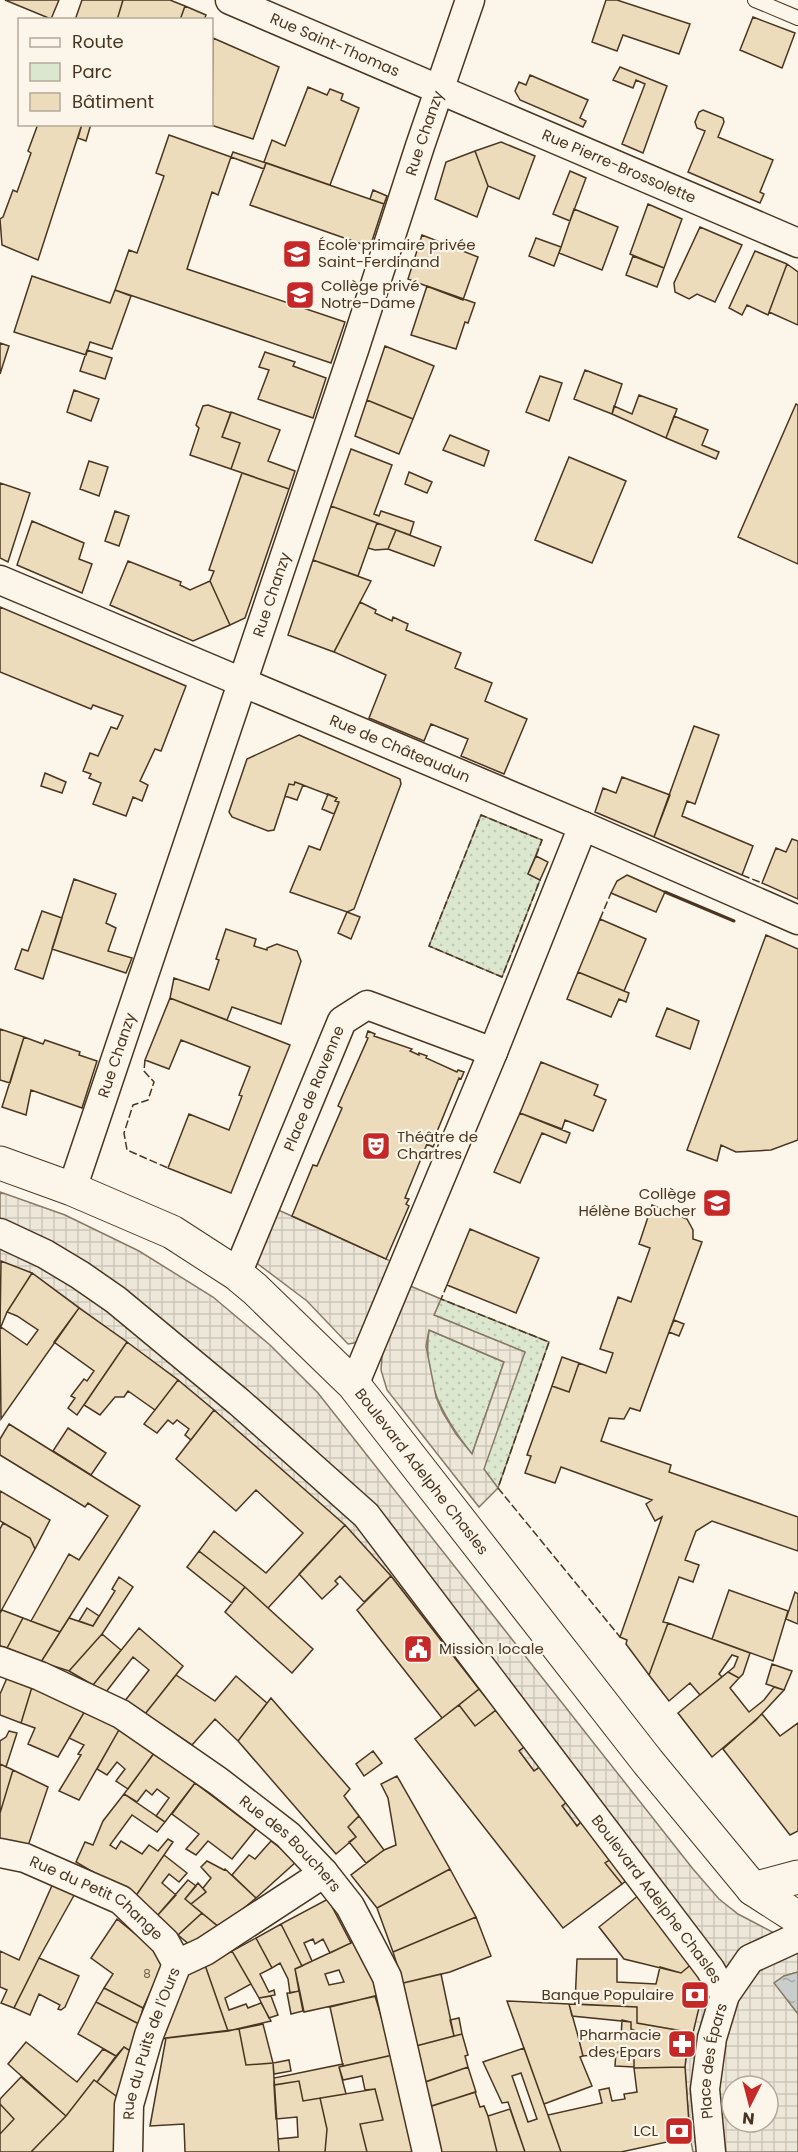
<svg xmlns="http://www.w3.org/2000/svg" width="798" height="2152" font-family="Poppins,sans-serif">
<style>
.green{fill:url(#green-dots);stroke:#887966;stroke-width:1.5}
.plaza{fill:url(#plaza-grid);stroke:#887966;stroke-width:1.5;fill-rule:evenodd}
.water{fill:url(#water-ripples);stroke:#887966;stroke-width:1.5}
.building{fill:#ecdcbc;stroke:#4a3520;stroke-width:1.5;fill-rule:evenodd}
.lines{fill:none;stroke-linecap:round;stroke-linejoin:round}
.lane-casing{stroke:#4a3520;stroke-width:16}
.street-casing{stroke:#4a3520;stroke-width:31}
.secondary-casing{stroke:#4a3520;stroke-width:35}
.lane{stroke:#fbf6e9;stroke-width:14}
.street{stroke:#fbf6e9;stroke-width:28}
.secondary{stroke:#fbf6e9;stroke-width:33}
.fence{stroke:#4a3520;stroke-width:1.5;stroke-dasharray:8 3;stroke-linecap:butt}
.wall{stroke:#4a3520;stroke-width:3}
.labels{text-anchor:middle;stroke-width:4.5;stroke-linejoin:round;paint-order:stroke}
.number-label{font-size:12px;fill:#725f47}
.street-label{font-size:15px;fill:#4a3520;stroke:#fbf6e9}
.poi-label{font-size:15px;fill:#4a3520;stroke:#fbf6e9;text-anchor:start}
</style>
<defs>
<pattern id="green-dots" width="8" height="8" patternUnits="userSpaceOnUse" patternTransform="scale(1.5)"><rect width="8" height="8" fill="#dce7d0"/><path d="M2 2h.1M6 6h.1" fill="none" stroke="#bec7b2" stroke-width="1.8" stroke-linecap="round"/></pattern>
<pattern id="plaza-grid" width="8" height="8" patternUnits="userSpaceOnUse" patternTransform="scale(1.5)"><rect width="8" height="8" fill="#ede7d9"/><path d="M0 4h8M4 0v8" fill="none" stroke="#cdc7ba"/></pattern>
<pattern id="water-ripples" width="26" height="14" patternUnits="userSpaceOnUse" patternTransform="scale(1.5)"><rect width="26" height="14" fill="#c9cecd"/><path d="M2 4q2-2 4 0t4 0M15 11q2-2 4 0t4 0" fill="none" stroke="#a5a8a6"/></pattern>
</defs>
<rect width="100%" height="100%" fill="#fbf6e9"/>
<path class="green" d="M481,815L542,840L528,874L540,880L502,977L429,946Z
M441,1299L549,1342L498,1488L483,1469L524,1352L434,1315Z
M429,1330L504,1362L472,1454C442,1416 422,1380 429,1330Z"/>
<path class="plaza" d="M0,1192L65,1215L139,1251L213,1297L270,1345L318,1393L693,1869L719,1899L738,1914L776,1934L798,1938V1972L784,1976L775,1983L798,2014V2152H693L690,2137L685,2067L689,2032L706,1978L582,1822L577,1826L562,1806L539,1767L534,1771L519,1751L524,1746L391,1576L214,1410L178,1380L32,1273L0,1262ZM732,2086H768V2122H732Z
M274,1208L395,1263L360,1339L354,1343L348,1344L307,1301L258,1264L256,1259Z
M408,1285L441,1299L434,1315L525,1352L484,1469L498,1488L479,1507L387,1390L381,1370L382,1357L385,1343ZM429,1330L504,1362L472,1454L456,1434L443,1413L436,1397L426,1346Z"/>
<path class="water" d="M798,1972V2014L774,1983L784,1976Z"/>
<path class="building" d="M5,0H59L51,19Z
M82,0H123L117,20H75Z
M123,0H170L185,6L180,20H117Z
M606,0H617L690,24L679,54L623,35L617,51L592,42Z
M185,6L206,15L204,20H180Z
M753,17L795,33L782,68L740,50Z
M213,38L279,67L253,139L208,124H212Z
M620,67L667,86L643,153L622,144L645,84L636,80L633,88L613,80Z
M530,75L588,100L580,118L586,121L583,127L520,100L515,91L519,82L526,85Z
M308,87L327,95L330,89L343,94L341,100L359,108L330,185L264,162L272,140L285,146Z
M703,110L723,118L724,122L718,137L773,160L760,192L764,194L760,203L688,172L705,131L697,128L695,122L699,112Z
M38,124H82L38,260L2,245L0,219L3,217L13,190L17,192L31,153L28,151Z
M82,124H91L86,141L78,138Z
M169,135L231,157L218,195L212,192L187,269L345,322L331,363L115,290L129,250L137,253L164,176L156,173Z
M501,142L535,156L519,199L488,186L475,151Z
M475,151L488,186L477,217L435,199L446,162Z
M233,152L266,163L264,169L231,157Z
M266,163L384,204L370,247L250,205Z
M570,171L586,178L570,221L553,214Z
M373,190L387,196L384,204L370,199Z
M648,204L682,219L664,268L630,254Z
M574,209L618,227L602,270L559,253Z
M700,227L742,245L715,302L697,294L689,299L675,292L674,283Z
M422,235L478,257L463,300L408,279Z
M536,238L561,247L554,266L529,256Z
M755,251L787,264L768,315L747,305L742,315L729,308Z
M633,256L664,268L657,287L626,275Z
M787,264L798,272V325L769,312Z
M32,276L110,303L115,290L131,296L112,349L90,342L86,355L14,332Z
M427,286L475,303L468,323L465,322L456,349L411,335Z
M0,343L9,346L0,374Z
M385,346L434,366L413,419L367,400Z
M87,350L112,358L105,379L80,371Z
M265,352L295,362L293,366L326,378L313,418L258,399L269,370L259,367Z
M585,370L622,384L612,414L574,399Z
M540,376L562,383L549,421L526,412Z
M74,390L99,399L91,421L67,412Z
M639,395L677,409L666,438L612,414L614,406L632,414Z
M367,400L413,419L399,454L355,436Z
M796,404L798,405V564L738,537Z
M208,405L231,413L222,437L240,443L231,469L190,455L199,428L196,425L203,406Z
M231,412L280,430L268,461L295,471L289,489L231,469L240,443L222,437Z
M674,416L708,430L702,445L719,452L716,459L666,438Z
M450,435L489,451L484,466L443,450Z
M351,449L392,465L374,514L379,516L381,511L414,522L410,535L331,506Z
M569,457L626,481L592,563L535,540Z
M89,461L108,467L99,496L80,489Z
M409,472L432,482L427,493L405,484Z
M242,473L289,489L245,618L230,625L210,581L214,571L209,570Z
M0,483L30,493L8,562L0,558Z
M331,506L377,523L358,576L313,560Z
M115,511L129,516L119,546L105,541Z
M32,521L84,543L79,559L92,564L82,593L17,565Z
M377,523L396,530L388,549L375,550L368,548Z
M396,530L441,547L434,566L388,549Z
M313,560L371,581L334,652L288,635Z
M128,561L181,582L180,585L190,590L210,581L230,625L193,641L110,605Z
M360,602L376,610L375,613L392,621L393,617L408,624L406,630L461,653L455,668L492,683L485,701L527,719L504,774L461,756L468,739L431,724L424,741L369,718L386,675L334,652Z
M0,607L186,686L161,751L155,749L140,781L148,785L142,801L133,797L126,816L93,804L101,783L89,778L91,774L83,771L90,753L98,756L111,727L117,729L123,716L93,705L91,709L0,672Z
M694,726L719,735L695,804L687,801L682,816L753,846L742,875L654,837Z
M299,735L400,779L401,784L354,909L347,912L290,892L309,846L320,850L339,802L335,801L337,798L295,782L294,785L289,784L274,830L268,831L232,817L229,812L247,759Z
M45,773L66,782L62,793L41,786Z
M622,777L670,795L654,837L595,812L603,788L616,793Z
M295,782L303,785L297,800L285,796L289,784L294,785Z
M328,794L337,798L335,801L339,802L334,814L322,809Z
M792,839L798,841V899L762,883L776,848L786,852Z
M536,856L548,862L540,880L528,874Z
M627,875L665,892L656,912L611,893L617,881Z
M74,879L116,894L106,923L116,928L108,951L132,958L126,973L52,949Z
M42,911L62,918L43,979L15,969L22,949L28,951Z
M347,912L360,917L351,939L338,933Z
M600,919L646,939L624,991L578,972Z
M226,929L256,939L254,946L267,950V948L277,944L297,951L301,961L281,1024L232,1007L227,1020L170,998L174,978L209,990L219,960L216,959Z
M766,935L798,949V1140L771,1150L736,1152L721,1145L717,1161L687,1150Z
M578,972L629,993L626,1002L619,999L611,1017L567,999Z
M170,998L290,1045L231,1193L168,1168L189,1114L229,1130L242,1096L239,1095L250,1067L181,1040L169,1069L145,1060Z
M667,1008L699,1021L690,1049L656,1036Z
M0,1029L24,1037L10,1083L0,1080Z
M368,1031L375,1034L374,1036L412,1049L410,1051L419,1055V1053L427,1056L426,1058L457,1072L458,1070L464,1072L461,1079L459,1078L434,1139L436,1140L433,1147L427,1144L405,1198L409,1199L406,1204L409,1206L386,1259L292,1216L313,1165L317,1166L342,1108L338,1106L368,1038L366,1037Z
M24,1037L43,1044L45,1040L80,1052L79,1055L97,1061L82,1108L31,1090L26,1115L2,1107Z
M541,1062L598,1085L594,1095L606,1100L593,1131L565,1120L562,1129L520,1113Z
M520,1113L570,1133L566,1143L542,1133L520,1183L494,1172Z
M652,1205L687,1219L693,1230V1239L702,1242L640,1411L630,1408L624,1419L609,1418L601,1441L671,1465L669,1472L798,1517V1551L712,1521L696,1531L685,1560L699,1565L693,1582L679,1577L663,1622L668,1623L649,1675L626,1644L627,1640L620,1637L662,1517L655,1521L646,1504L652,1500L561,1467L555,1483L525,1473L531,1456L527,1455L552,1386L569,1392L579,1363L606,1373L613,1353L600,1349L618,1297L631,1302L650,1248L639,1244Z
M470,1229L539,1258L516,1313L447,1285Z
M1,1261L32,1273L7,1312L0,1329Z
M32,1273L79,1308L1,1419L0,1329L1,1327L27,1345L38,1330L17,1316L7,1312Z
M79,1308L127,1342L77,1415L68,1408L75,1398L71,1396L84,1379L87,1381L94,1371L54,1342Z
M674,1320L684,1324L679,1336L669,1332Z
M127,1342L178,1380L155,1410L128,1391L124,1397H115L100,1415L84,1405Z
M562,1357L579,1363L569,1392L552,1386Z
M178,1380L214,1410L191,1440L185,1435L189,1429L177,1420L173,1424L168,1420L157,1433L144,1424Z
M214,1410L345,1525L268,1608L245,1587L199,1551L214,1531L266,1573L303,1533L256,1490L236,1511L176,1459Z
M9,1424L140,1506L60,1632L31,1621L69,1554L79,1560L108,1516L88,1503L85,1507L0,1455V1439Z
M68,1428L106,1453L91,1475L53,1451Z
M0,1491L50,1520L35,1549L30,1538L0,1521Z
M3,1523L30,1538L35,1549L0,1613V1529Z
M345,1525L391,1576L364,1602L340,1576L335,1581L338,1584L322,1599L299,1574Z
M199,1551L245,1587L232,1603L187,1567Z
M391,1576L479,1689L442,1718L357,1610Z
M119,1577L133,1587L102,1634L69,1671L41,1662L69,1618L93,1626L115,1591L112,1589Z
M245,1587L313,1649L292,1673L225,1612Z
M729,1590L788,1611L773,1661L712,1639Z
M795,1592L798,1594V1624L786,1619Z
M87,1608L99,1616L93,1626L79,1621Z
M2,1610L23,1618L7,1648L0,1646V1613Z
M23,1618L60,1632L41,1662L7,1648Z
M668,1623L750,1653L743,1674L739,1678L728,1672L734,1667L738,1657L732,1655L719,1674L722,1677L700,1695L690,1683L669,1701L649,1675Z
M139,1628L183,1666L145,1714L124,1702L149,1670L133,1657L106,1692L93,1685Z
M102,1634L121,1650L93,1685L69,1671Z
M772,1664L792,1671L784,1690L766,1684Z
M728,1672L739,1678L730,1688L749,1712L764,1700L774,1687L784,1690L756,1720L712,1757L678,1713Z
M176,1675L215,1701L236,1676L267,1703L238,1741L215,1719L192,1745L145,1714Z
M7,1678L32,1687L21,1723L0,1715V1694Z
M32,1687L85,1711L58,1757L28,1744L35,1728L21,1723Z
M479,1689L496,1710L475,1726L459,1705Z
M271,1698L350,1789L344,1796L359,1816L348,1827L356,1837L336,1854L238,1741Z
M459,1705L475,1726L496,1710L524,1747L519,1751L534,1771L540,1767L567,1802L562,1806L577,1826L582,1821L611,1859L605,1863L622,1884L563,1928L415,1739Z
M85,1711L120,1728L79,1800L59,1791L81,1755L78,1754L84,1745L69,1738Z
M762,1714L780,1736L798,1723V1831L790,1835L723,1749Z
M120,1728L154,1753L128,1789L116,1781L125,1769L117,1762L107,1775L97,1769Z
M9,1731L17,1733L6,1767L0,1764V1741L6,1737Z
M373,1751L382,1763L364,1776L356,1764Z
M155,1752L195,1783L165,1822L156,1816L169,1798L157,1789L152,1795L146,1790L137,1802L124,1794Z
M0,1764L13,1770L0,1813Z
M13,1770L48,1787L28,1846L0,1840V1813Z
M397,1776L450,1869L377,1908L351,1875L384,1850L396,1845L388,1798L381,1784Z
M195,1783L256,1829L232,1859L208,1841L196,1855L186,1849L199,1834L172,1814Z
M124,1794L165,1822L157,1832L132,1815L110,1845L116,1849L121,1841L142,1854L149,1845L158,1851L168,1839L173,1842L135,1897L76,1862L85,1842L93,1845L103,1821Z
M359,1816L384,1850L366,1863L349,1842L356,1837L348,1827Z
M271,1841L297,1861L256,1898L232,1875L249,1855L255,1859Z
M164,1855L187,1873L179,1882L169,1874L162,1883L176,1895L157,1916L135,1897Z
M611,1859L627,1880L622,1884L605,1863Z
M207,1861L224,1870L225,1869L256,1898L220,1928L191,1904L206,1892L203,1888L211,1878L201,1867Z
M450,1869L476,1917L393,1952L377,1908Z
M188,1880L196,1886L185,1899L202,1913L178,1935L157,1916Z
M54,1881L77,1890L39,1958L14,2008L1,2003L7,1990L0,1987V1951L19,1960Z
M198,1883L206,1892L191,1904L185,1899Z
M639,1895L693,1963L681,1973L624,1959L599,1927Z
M328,1899L351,1943L330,1953L323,1939L315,1944L313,1939L304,1943L312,1961L302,1966L281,1924Z
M202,1913L220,1928L190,1945L178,1935Z
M476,1917L491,1956L450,1972L403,1983L393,1952Z
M117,1919L161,1955V1969L143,2008L104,1988L113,1974L91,1958Z
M281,1924L302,1966L295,1969L299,1991L290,1993L288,1979L280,1963L272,1968L256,1938Z
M256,1938L272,1968L260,1974L269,1992L274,1990L275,1995L259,1998L232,1951Z
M353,1942L372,1976L377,1996L304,2012L295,1969ZM339,1970L344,1982L329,1985L325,1974Z
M232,1951L251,1984L225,1998L229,2010L246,2004L248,2008L261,2003L271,2021L228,2031L205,1965Z
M39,1958L79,1976L65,2007L61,2010L58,2009L60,2005L39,1994L30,2015L14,2008Z
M577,1959H617V1982L656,1984L660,1967L681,1973L693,1963L706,1978L693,2033L637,2023V2007L575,2004Z
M205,1965L228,2031L158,2039L180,1979Z
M441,1974L454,2036L416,2046L403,1983Z
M104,1988L143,2008L139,2024L96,2002Z
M299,1991L303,2011L291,2014L287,1993Z
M271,1996L278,2015L269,2018L259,1998Z
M375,1996L393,2055L343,2066L330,2007Z
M507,2001L569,2004L578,2036L583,2056L580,2057L592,2086L544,2104Z
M96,2002L139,2024L132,2052L124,2047L116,2056L78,2034Z
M569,2004L637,2007V2023L689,2032L685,2067L634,2068V2051L583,2056L578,2036L607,2032L611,2037L634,2038V2030L631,2029V2022L572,2016Z
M459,2018L462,2034L454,2036L450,2020Z
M622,2020L631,2022V2029L634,2030V2038H621Z
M263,2024L273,2063L246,2065L239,2029Z
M239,2029L246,2065L273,2063L279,2152H185L184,2124L150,2126L166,2038Z
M462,2034L468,2055L465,2056L468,2067L423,2083L416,2046Z
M26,2042L77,2082L103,2049L116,2056L97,2082L94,2080L66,2116L8,2064Z
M124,2047L132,2052L123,2101L97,2082Z
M524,2048L544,2104L561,2152H525L508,2102L502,2103L483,2062ZM521,2073L537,2119L528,2122L512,2076Z
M634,2051V2067L615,2066L616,2052Z
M393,2055L417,2152H367L360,2124L383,2120L375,2089L365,2090L362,2076L343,2080L339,2067Z
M289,2060L291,2071L274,2074L273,2063Z
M343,2064V2066L339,2067L346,2094L303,2101L299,2081L274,2085V2078Z
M468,2067L476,2092L428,2107L422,2083Z
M685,2067L690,2137L621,2152H561L548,2115L602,2103L599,2090L609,2088L612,2101L625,2099L624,2094L637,2092L634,2068Z
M21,2077L66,2116L31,2152H0V2134L14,2119L0,2104V2099Z
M94,2080L123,2101L121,2152H31L66,2116Z
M299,2081L303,2101L320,2098L327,2129L325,2152H279L278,2139L298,2137L297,2117L276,2119L274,2085Z
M375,2089L383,2120L360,2124L367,2152H325L327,2129L320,2098Z
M475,2092L480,2107L484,2106L488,2116L497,2152H440L429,2107Z
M0,2104L14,2119L0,2134Z
M510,2109L525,2152H497L488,2116Z"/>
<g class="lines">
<g class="lane-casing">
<path id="lane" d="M755,0L798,18"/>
</g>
<g class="street-casing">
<g id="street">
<path id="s1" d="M230,0L798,243"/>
<path id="s2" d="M0,580L583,826L798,920"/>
<path id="s3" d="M72,1189L354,350L420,146L470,0"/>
<path id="s4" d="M0,1233L45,1254L80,1275L116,1300L239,1402L366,1515L710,1969L725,1995"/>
<path id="s5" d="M237,1274L342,1021L367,1005L493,1052"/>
<path d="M354,1385L493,1052L583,826"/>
<path id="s6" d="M0,1661L40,1676L121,1714L218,1781L288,1835L324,1873L350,1906L387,1977L427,2152"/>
<path id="s7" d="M0,1853L25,1858L121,1900L165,1942L177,1964"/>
<path id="s8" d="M128,2152L129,2105L149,2035L177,1964L205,1951L324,1873"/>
<path id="s9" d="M711,2152L705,2089L712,2038L725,1995L750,1959L798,1937"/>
</g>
</g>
<g class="secondary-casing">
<g id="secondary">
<path id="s10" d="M0,1163L72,1189L172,1232L237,1274L255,1289L354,1385L648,1762L753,1889L798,1918"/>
<path d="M753,1889L798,1877"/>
</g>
</g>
<use href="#lane" class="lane"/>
<use href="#street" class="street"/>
<use href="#secondary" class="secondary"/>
<path class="fence" d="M536,856L542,840L481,815L429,946L502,977L540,880
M742,875L762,883
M600,919L611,893
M145,1060L144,1071L154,1082L148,1100L133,1105L124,1133L127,1150L168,1168
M447,1285L441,1299L549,1342L498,1488L620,1637"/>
<path class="wall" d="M665,892L734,921"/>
</g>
<defs>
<g id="school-square" transform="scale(1.5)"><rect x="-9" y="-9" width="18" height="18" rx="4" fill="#c62828" stroke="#fbf6e9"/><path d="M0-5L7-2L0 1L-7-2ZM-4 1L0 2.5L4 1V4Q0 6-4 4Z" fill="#fff"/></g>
<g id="theatre-square" transform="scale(1.5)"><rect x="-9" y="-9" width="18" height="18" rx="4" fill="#c62828" stroke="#fbf6e9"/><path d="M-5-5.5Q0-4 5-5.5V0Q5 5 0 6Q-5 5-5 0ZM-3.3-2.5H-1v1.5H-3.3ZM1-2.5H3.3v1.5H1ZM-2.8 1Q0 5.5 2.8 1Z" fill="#fff"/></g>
<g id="civic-square" transform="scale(1.5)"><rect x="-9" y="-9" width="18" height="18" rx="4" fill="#c62828" stroke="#fbf6e9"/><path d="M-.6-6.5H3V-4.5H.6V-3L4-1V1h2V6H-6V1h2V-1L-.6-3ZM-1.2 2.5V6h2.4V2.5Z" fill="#fff"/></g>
<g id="bank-square" transform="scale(1.5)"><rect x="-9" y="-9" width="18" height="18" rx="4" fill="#c62828" stroke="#fbf6e9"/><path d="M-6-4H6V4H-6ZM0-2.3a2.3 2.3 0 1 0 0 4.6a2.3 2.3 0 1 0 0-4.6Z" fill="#fff"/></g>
<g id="pharmacy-square" transform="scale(1.5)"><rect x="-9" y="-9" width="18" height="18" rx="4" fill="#c62828" stroke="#fbf6e9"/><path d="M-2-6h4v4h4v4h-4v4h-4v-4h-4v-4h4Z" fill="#fff"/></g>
</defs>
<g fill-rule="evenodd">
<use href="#school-square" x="297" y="254"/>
<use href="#school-square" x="300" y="295"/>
<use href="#theatre-square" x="376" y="1146"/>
<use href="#school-square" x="717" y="1203"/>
<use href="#civic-square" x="418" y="1649"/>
<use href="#bank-square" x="695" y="1995"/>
<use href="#pharmacy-square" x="682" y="2044"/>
<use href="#bank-square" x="679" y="2131"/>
</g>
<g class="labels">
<g class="number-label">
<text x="147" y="1978">8</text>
</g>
<g class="street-label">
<text dy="5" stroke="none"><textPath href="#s1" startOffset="114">Rue Saint-Thomas</textPath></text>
<text dy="5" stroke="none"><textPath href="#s3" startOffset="1113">Rue Chanzy</textPath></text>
<text dy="5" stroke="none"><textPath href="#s1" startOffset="423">Rue Pierre-Brossolette</textPath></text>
<text dy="5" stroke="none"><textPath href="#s3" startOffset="627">Rue Chanzy</textPath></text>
<text dy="5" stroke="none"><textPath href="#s2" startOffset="434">Rue de Châteaudun</textPath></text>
<text dy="5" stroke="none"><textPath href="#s3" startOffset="141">Rue Chanzy</textPath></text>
<text dy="5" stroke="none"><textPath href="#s5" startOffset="201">Place de Ravenne</textPath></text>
<text dy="5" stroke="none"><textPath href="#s10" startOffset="534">Boulevard Adelphe Chasles</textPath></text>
<text dy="5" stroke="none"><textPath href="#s6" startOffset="346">Rue des Bouchers</textPath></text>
<text dy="5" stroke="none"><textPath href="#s7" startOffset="108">Rue du Petit Change</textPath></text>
<text dy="5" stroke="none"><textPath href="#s4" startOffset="946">Boulevard Adelphe Chasles</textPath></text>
<text dy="5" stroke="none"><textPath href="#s8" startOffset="112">Rue du Puits de l'Ours</textPath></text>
<text dy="5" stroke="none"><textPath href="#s9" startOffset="92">Place des Épars</textPath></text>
</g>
<g class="poi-label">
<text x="318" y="250">École primaire privée<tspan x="318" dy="17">Saint-Ferdinand</tspan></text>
<text x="321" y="291">Collège privé<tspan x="321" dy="17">Notre-Dame</tspan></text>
<text x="397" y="1142">Théâtre de<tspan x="397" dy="17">Chartres</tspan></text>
<text x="696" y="1199" text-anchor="end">Collège<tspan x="696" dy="17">Hélène Boucher</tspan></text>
<text x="439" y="1654">Mission locale</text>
<text x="674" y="2000" text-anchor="end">Banque Populaire</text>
<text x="661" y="2040" text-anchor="end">Pharmacie<tspan x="661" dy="17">des Epars</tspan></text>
<text x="658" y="2136" text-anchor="end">LCL</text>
</g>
</g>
<rect x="18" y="18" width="195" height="108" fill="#fbf6e9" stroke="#b4a999" stroke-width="1.5"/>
<rect x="30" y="38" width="30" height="9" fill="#fbf6e9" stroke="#b4a999" stroke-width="1.5"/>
<text x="72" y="48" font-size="18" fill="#4a3520">Route</text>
<rect x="30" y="63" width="30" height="18" fill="#dce7d0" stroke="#b4a999" stroke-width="1.5"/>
<text x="72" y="78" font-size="18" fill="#4a3520">Parc</text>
<rect x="30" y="93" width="30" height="18" fill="#ecdcbc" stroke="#b4a999" stroke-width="1.5"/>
<text x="72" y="108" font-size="18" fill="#4a3520">Bâtiment</text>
<g transform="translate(750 2104) rotate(186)"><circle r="28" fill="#fbf6e9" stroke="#b4a999" stroke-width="1.5"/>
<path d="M0-4.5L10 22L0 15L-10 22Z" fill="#c62828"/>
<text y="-9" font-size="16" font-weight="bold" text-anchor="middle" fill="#4a3520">N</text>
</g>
</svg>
